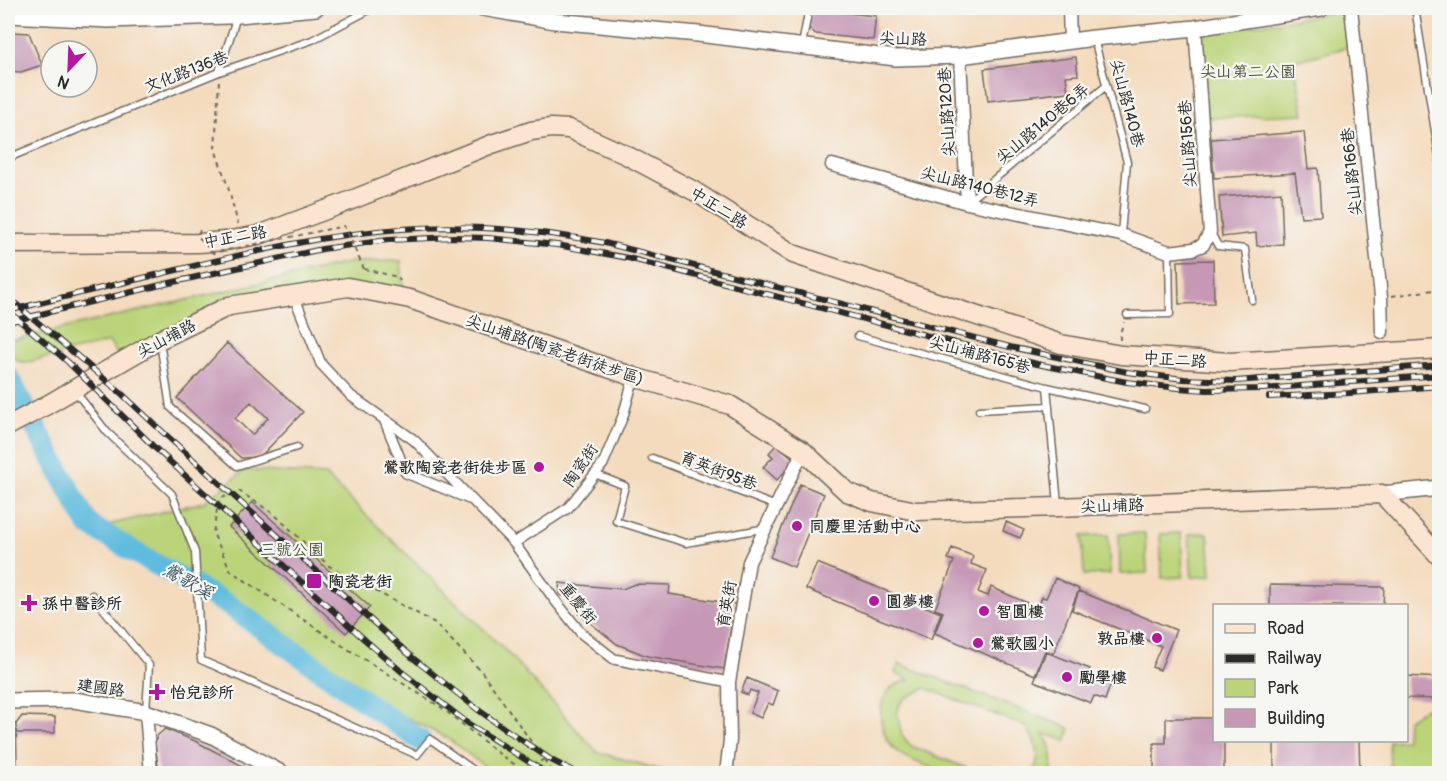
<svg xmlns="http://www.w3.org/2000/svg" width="1447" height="781" font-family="Pangolin,'LXGW WenKai TC',sans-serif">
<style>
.green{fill:#bbd479;stroke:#738052;stroke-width:1.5}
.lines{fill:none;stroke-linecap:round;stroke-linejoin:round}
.river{stroke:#60bcde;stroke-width:22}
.building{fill:#c698b6;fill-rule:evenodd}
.service-casing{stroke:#71695e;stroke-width:9}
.pedestrian-casing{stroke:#71695e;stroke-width:12}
.minor-casing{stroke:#71695e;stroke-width:15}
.tertiary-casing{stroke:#71695e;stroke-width:18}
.secondary-casing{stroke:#71695e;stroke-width:21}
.path{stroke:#71695e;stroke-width:2;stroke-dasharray:4.5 4.5;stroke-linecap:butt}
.service{stroke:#fff;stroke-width:6}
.pedestrian{stroke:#fff;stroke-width:9}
.minor{stroke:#fff;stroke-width:12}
.tertiary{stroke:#fff;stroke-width:15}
.secondary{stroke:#fce5d0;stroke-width:18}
.rail-casing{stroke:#2b2b2b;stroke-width:6}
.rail{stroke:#f6f6f2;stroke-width:4;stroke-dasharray:11;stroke-linecap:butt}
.path-bridge{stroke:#71695e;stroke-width:2;stroke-dasharray:4.5 4.5;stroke-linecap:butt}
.poi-dot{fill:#b5179e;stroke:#f6f6f2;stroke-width:2}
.labels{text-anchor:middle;stroke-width:4.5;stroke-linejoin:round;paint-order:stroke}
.street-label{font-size:16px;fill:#2b2b2b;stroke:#f6f6f2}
.park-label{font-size:16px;fill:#4f553e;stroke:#f6f6f2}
.poi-label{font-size:16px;font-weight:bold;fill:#2b2b2b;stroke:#f6f6f2;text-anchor:start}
.water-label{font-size:18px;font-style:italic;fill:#3b5661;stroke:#f6f6f2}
</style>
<rect width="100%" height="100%" fill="#f6f6f2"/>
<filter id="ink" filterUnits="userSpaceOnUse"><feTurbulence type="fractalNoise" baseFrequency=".0167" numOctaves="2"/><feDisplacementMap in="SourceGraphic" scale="12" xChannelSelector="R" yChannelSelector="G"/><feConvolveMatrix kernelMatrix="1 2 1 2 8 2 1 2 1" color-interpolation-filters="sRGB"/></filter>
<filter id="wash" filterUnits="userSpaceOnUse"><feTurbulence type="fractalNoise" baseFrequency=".008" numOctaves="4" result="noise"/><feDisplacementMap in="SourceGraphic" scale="24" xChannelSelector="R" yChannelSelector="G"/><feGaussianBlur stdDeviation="1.35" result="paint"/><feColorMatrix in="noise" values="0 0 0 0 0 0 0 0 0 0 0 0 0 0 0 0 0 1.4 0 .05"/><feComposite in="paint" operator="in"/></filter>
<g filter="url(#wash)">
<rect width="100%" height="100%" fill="#f4dbbe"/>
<path class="green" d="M1346,10L1349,47L1294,61L1304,114L1207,118L1199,32L1284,21Z
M401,261L403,290L276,295L118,355L109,342L28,362H20L8,352V341L352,262Z
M245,470L325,475L506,651L597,752L673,773H493L447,738L388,708L211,586L103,526L204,502Z
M1145,533L1147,573L1120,574L1119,534Z
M1181,533L1183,577L1162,578L1160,534Z
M1208,533L1211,576L1192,577L1189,534Z
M1108,535L1110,574L1084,575L1082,536Z
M899,664L1070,728L1066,741L1044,733C1051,748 1055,757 1051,773H1030C1045,761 1035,741 1027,727L926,688L907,697L900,704L897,714L902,735L911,746L979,773C969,774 956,775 947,773C938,771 905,758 899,753C881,740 874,708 889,690C894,684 903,682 910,680L895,673Z
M1437,705H1440L1439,773H1390L1389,741L1406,740L1407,720L1424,709Z"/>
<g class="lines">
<path class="river" d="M8,377L88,524L136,553L227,604L420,740"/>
</g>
<g id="blocks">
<path class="building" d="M811,9L876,16L873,40L816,34L809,29Z
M12,32L29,33L42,65L21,72L8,71V34Z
M1076,57L1078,75L1066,76L1068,92L988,101L984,69Z
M1304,132L1308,169L1318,168L1321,216L1301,217L1295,173L1214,178L1211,139Z
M1281,192L1283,244L1257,246L1256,233L1222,237L1219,197Z
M1213,260L1214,303L1179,304L1178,261Z
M227,343L303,412L260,457L241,458L177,398ZM251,402L268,418L252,435L235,418Z
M777,444L795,460L777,480L763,467L773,457L769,453Z
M800,484L824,494L794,567L770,557Z
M252,502L370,607L346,633L229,527Z
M1006,522L1024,530L1020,538L1003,531Z
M952,548L973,556L971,564L987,570L978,592L988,596L991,587L1027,603L1025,610L1035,614L1042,597L1046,598L1055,578L1079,589L1053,654L1045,650L1035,675L935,633L943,612L935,609L954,561L948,559Z
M817,563L941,613L931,640L806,589Z
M559,583L622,589L635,584L670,585L669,594L735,604L724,669L647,656L617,644L579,614L584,608L583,600L560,595Z
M1270,585L1384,587L1383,606H1270Z
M1079,591L1176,630L1160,670L1152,667L1161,646L1072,610Z
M1046,652L1090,669L1088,673L1111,683L1105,700L1094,696L1091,703L1034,681Z
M1406,676L1440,678V699L1406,698Z
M747,678L778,691L773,705L768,703L761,718L750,713L758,693L750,690L748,695L741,692Z
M22,716L55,717V733H16V724Z
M1166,718H1214V740H1224V774H1154V743H1166Z
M165,729L195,741L258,774H194L190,772L188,774H159L155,743L158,735Z
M1274,740H1359L1360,774H1274Z"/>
</g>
</g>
<g filter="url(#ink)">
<use href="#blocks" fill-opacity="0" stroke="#71695e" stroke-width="1.5"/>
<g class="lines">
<g class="service-casing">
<path id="service" d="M1415,8L1440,162
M1094,39L1127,162L1121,235
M802,45L809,8
M219,72L237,16
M8,158L219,72L312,40L373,8
M967,202L1106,86
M1211,233L1218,246L1245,249L1252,300
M1127,315L1170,314L1169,252
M858,336L1047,387L1058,504
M160,342L170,407L237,466L297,447
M1047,387L1145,409
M75,391L107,432L172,494L195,552L201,660L417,755L430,739L479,774
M979,410L1049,406
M652,458L776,506
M595,474L625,486L616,521L686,543L766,528
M92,595L149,665L146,711"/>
</g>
<g class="pedestrian-casing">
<path id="pedestrian" d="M294,296L321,364L351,396L414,440L514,543L554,599L581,633L614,659L729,682
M384,419L406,473L469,499
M514,543L568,508L603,464L623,416L634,377"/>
</g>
<g class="minor-casing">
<path id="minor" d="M1069,8L1070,41
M1351,8L1381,297L1382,332
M960,56L967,203
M832,165L967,203L1121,235L1169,252L1193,249L1203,245L1210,232L1195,28
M146,712L151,774
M726,774L730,740L729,682L749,562L803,451"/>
</g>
<g class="tertiary-casing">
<path id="tertiary" d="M483,8L555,21L698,34L896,58L960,56L1094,38L1195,28L1321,8
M8,15L108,20L228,16L316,8
M1382,494L1440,488
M8,701L74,700L146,712L211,735L283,774
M8,728L9,774"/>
</g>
<g class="secondary-casing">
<path id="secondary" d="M8,244L198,243L225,241L259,235L339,205L492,144L531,131L551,128L569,129L626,155L694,191L793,254L1061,344L1121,355L1230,362L1440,349
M8,426L47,405L159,340L229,306L348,287L410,299L634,377L730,405L803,451L847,492L872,502L916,511L1058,507L1382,494L1440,557"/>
</g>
<path class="path" d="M219,81L215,149L228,187L238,224
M364,269L398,277L400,281
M1392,296L1440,289
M1120,340V333L1124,322
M544,759L526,772L502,756L442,708L335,641L231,571L213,533L219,499L239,491L274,514L329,566L435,623L482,672L552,771L560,774"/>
<use href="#service" class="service"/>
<use href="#pedestrian" class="pedestrian"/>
<use href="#minor" class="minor"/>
<use href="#tertiary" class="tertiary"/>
<use href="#secondary" class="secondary"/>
<g class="rail-casing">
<path id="rail" d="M8,297L122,394L166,435L413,658L477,709L508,731L553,761L579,774
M8,311C67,296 126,282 185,268C256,251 328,234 401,229C469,224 538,230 605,243L1010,347L1127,372L1184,379L1236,381L1440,365
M14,316L68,362L154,447L364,639L402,672L469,724L548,774
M8,322L165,284L322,249L388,240L454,237L488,238L557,245L628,258L1037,364L1101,377L1127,382L1178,388L1207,390L1263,389L1440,375
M1269,397L1350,393L1440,386"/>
</g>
<use href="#rail" class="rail"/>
<path class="path-bridge" d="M200,230L197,235L213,253L344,226L364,269"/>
</g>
</g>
<g class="poi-dot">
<circle cx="539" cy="467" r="6"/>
<circle cx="797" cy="526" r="6"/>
<rect x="306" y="573" width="16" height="16" rx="3"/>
<circle cx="874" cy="601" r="6"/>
<path d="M26 594h6v6h6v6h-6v6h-6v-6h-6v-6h6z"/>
<circle cx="984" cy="611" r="6"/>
<circle cx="1157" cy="638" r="6"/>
<circle cx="978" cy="643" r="6"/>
<circle cx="1067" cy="677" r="6"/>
<path d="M154 683h6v6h6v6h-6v6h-6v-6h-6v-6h6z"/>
</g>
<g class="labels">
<g class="street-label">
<text transform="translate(903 38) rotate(2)" y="6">尖山路</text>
<text transform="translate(186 71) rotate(-21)" y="6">文化路136巷</text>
<text transform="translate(1128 103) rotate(75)" y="6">尖山路140巷</text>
<text transform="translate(946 112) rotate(-93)" y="6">尖山路120巷</text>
<text transform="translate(1042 123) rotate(-40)" y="6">尖山路140巷6弄</text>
<text transform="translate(1187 144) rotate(-94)" y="6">尖山路156巷</text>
<text transform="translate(1351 172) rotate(-96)" y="6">尖山路166巷</text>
<text transform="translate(980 186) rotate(14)" y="6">尖山路140巷12弄</text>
<text transform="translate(719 207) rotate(32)" y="6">中正二路</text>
<text transform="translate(235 236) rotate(-10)" y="6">中正二路</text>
<text transform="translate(166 338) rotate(-28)" y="6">尖山埔路</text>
<text transform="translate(555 349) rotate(19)" y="6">尖山埔路(陶瓷老街徒步區)</text>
<text transform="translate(980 354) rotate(15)" y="6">尖山埔路165巷</text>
<text transform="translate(1175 359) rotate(4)" y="6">中正二路</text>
<text transform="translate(580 465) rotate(-56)" y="6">陶瓷街</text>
<text transform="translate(719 470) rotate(21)" y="6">育英街95巷</text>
<text transform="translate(1112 505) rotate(-2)" y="6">尖山埔路</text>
<text transform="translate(579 603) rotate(51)" y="6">重慶街</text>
<text transform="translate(726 604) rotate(-80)" y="6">育英街</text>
<text transform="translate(101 687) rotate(8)" y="6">建國路</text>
</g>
<g class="park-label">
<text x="1248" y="77">尖山第二公園</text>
<text x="292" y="555">三號公園</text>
</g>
<g class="poi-label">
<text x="527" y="473" text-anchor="end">鶯歌陶瓷老街徒步區</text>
<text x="809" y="532">同慶里活動中心</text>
<text x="328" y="587">陶瓷老街</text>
<text x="886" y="607">圓夢樓</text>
<text x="42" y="609">孫中醫診所</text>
<text x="996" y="617">智圓樓</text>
<text x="1145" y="644" text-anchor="end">敦品樓</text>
<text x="990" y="649">鶯歌國小</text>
<text x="1079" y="683">勵學樓</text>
<text x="170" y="698">怡兒診所</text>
</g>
<g class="water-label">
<text transform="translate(188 581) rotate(30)" y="6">鶯歌溪</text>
</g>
</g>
<rect width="1447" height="781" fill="none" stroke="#f6f6f2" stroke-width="30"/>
<rect x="1213" y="604" width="195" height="138" fill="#f6f6f2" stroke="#a5a5a2" stroke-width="1.5"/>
<rect x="1225" y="624" width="30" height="9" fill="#fce5d0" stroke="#a5a5a2" stroke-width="1.5"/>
<text x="1267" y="634" font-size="18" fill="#2b2b2b">Road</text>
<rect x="1225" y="654" width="30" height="9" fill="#2b2b2b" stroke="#a5a5a2" stroke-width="1.5"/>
<text x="1267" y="664" font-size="18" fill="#2b2b2b">Railway</text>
<rect x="1225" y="679" width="30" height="18" fill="#bbd479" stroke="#a5a5a2" stroke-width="1.5"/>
<text x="1267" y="694" font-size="18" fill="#2b2b2b">Park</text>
<rect x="1225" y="709" width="30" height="18" fill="#c698b6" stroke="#a5a5a2" stroke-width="1.5"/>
<text x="1267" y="724" font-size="18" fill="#2b2b2b">Building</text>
<g transform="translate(69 69) rotate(203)"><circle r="28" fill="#f6f6f2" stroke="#a5a5a2" stroke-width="1.5"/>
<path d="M0-4.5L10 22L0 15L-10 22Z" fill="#b5179e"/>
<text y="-9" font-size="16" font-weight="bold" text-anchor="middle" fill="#2b2b2b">N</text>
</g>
</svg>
